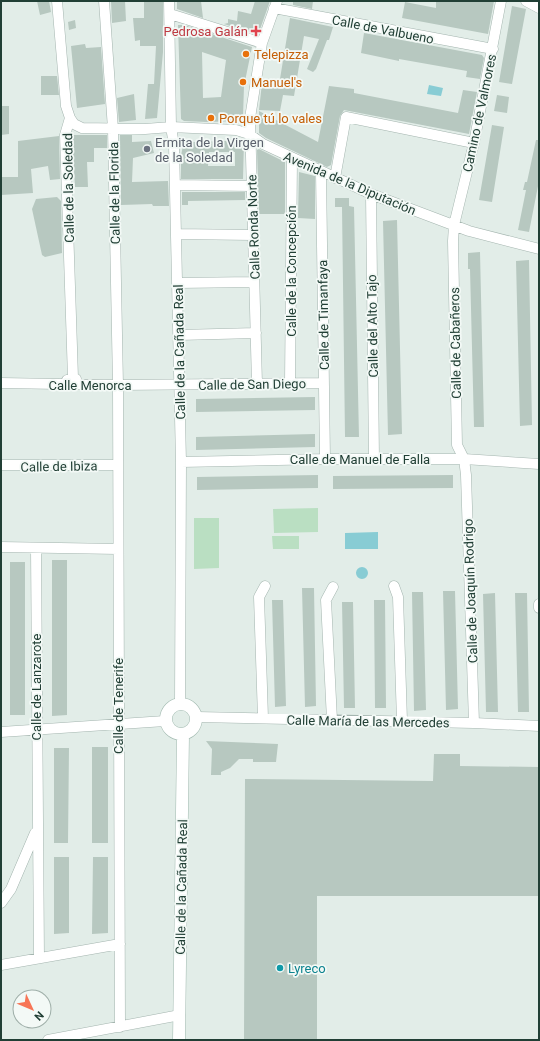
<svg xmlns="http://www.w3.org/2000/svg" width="540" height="1041" font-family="Roboto,sans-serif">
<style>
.green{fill:#badfc2}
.water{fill:#88ccd4}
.building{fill:#b7c8c0;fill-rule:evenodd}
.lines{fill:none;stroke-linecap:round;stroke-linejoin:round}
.street-casing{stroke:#a4b5af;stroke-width:11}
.secondary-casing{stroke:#a0b9af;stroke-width:13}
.street{stroke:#fff;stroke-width:10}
.secondary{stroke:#fff;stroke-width:12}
.health-dot{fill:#e0444e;stroke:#f3f9f6;stroke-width:1.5}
.food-dot{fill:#e8710a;stroke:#f3f9f6;stroke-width:1.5}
.worship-dot{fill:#6b7280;stroke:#f3f9f6;stroke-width:1.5}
.culture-dot{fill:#0f9aa8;stroke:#f3f9f6;stroke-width:1.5}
.labels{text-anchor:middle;stroke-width:3.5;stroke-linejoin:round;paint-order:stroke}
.street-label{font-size:13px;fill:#213f35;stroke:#f3f9f6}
.health-label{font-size:13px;fill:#be3a42;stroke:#f3f9f6;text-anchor:end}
.food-label{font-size:13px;fill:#c56008;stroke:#f3f9f6;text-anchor:start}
.worship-label{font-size:13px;fill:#5b616d;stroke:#f3f9f6;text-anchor:start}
.culture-label{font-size:13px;fill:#0d838f;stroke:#f3f9f6;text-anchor:start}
</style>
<rect width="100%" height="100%" fill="#e2ede8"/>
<path class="green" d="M318,508V532L274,533L273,509Z
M194,518H219V568L194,569Z
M272,536H299V549H273Z"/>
<path class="water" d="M429,85L443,88L441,96L427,94Z
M378,532V549H345V533Z
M356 573a6 6 0 1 1 12 0a6 6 0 1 1-12 0Z"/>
<path class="building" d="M37,1H49L51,12L40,15Z
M111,1H125L126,21L112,23Z
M144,1H163V52L157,118L145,119L148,84H154L156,46H140V40L135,41L133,18H144Z
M177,1H201L203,18L177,9Z
M255,1H270L258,35L224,24L228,23V19L237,21L238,11L251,14Z
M293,1H313L312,9L293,5Z
M436,1H494L488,34L402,18L405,2L436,8Z
M512,6L526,9L512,84L499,82Z
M290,18L333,27L329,40H327L316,69L313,72L307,69L319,39L304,36L294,96L283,95L280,111L259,110L262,83L279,85Z
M75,20L76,28L69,30L68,22Z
M178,25H184L252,47L244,86L243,117L238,121L207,122L184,121L181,119ZM202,52L226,60L221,97L203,98Z
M364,33L482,55L484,58L480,79L466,77L467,71L399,59V61L361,53Z
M85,44L86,48L101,47L105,104L77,108L71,46Z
M41,76H57L59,95H41Z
M329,86L354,89V93L458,113L463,90L477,92L469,134L344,110L340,116L331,165L327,167L266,138L259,133V111L318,142Z
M134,94L136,120L119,122L117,98Z
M497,95L509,97L507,113L494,111Z
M1,106H9V134L1,135Z
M492,125L504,127L492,202L479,200Z
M72,135H107V148H94V162H87L88,187H75Z
M120,135H132V142L151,141L154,153L133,158L132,182L168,181L169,206H153L152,204L121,205Z
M59,136L60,179L50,180L48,166L31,169L33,193L1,195V177H18V141Z
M227,139L244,141L243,179H181V156L184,140L194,142L226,141ZM209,152H235V166H208Z
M536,140H539V181L529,232L518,230L526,190H523L525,182H527Z
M259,149L285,162V214H259L257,150Z
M299,172L315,176V219L298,218Z
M182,192H245V200L188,201V205H182Z
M57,197L61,201L62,253L45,257L42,255L32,209L36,199Z
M335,198H349V206L354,207L359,437H345L342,207H335Z
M397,220L402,434L388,435L383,221Z
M480,252L484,427H474L470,269H468V253Z
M529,260L532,425L520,426L516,261Z
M315,397V410L196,412V399Z
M315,434V447L196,450V437Z
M318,475V488L197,490V477Z
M453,475V488L333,489V476Z
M52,560H67V715L52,716Z
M10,562H25V715H10Z
M302,588H314L316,706L305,707Z
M443,591H455L458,709L446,710Z
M412,592H423L426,710L414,711Z
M495,593L498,712H486L483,594Z
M515,593H527L529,712H518Z
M272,600H283L286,706L275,707Z
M374,600H385L386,708H375Z
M342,602H353L355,708H344Z
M206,741L278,744L276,762H253V759H239L230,768L221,772V775H211L212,749Z
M92,747H108V843H92Z
M54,748H69L68,843H54Z
M434,754H460V766L539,767V896H317V1040H244L245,779L433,781Z
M54,857H69V933L54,934Z
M93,857H108V933L92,934Z"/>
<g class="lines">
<g class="street-casing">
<path id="street" d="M57,1L66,106L70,118L74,124L82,128L145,129L171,127L236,130L249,134L263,144L371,194L469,231L539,249
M104,1L113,129L118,385L120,1027
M169,1L171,127L174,145L181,462L180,703
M526,1L539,8
M274,8L493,49
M170,14L262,43
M321,172L325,459
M335,178L346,117L474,143
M175,185L252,186
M371,194L374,459
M176,234L253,235
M177,283L254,282
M179,335L256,333
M67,380L76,379L73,378L65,135L70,118
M1,383L118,385L323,383
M257,384L250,118L262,43L277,1
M290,384L292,158
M181,462L325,459H464L539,464
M1,465H117
M1,547L118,549
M36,548L39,958
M394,586L398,597L402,721
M539,604V608
M197,717L474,723L539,726
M263,718L259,597L265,586
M332,720L326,600L333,587
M474,723L466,475L464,459L457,445L453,241L454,225L474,143L501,1
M1,732L165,721
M1,903L11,889L35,833
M1,965L120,944
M48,1040L180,1015"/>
</g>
<g class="secondary-casing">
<path id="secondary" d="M166 719a15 15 0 1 1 30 0a15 15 0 1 1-30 0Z
M179,1040L183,735"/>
</g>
<use href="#street" class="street"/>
<use href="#secondary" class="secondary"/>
</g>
<path class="health-dot" d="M254 25h4v4h4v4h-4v4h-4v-4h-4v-4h4z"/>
<g class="food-dot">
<circle cx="246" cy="54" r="4"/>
<circle cx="243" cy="82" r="4"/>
<circle cx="211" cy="118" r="4"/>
</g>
<circle class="worship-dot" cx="147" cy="149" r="4"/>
<circle class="culture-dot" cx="280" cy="968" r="4"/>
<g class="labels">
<g class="street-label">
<text transform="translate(383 29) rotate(11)" y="5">Calle de Valbueno</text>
<text transform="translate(479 113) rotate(-78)" y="5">Camino de Valmores</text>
<text transform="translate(350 183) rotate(23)" y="5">Avenida de la Diputación</text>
<text transform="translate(68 188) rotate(-91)" y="5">Calle de la Soledad</text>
<text transform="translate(114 193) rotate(-91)" y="5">Calle de la Florida</text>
<text transform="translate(253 227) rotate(-92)" y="5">Calle Ronda Norte</text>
<text transform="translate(291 271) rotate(-90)" y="5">Calle de la Concepción</text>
<text transform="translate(323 315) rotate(-91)" y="5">Calle de Timanfaya</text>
<text transform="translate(372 326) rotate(-91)" y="5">Calle del Alto Tajo</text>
<text transform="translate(455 343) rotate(-91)" y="5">Calle de Cabañeros</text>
<text transform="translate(179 352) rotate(-91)" y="5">Calle de la Cañada Real</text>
<text transform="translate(252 384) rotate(-1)" y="5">Calle de San Diego</text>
<text x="90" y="390">Calle Menorca</text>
<text x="360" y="464">Calle de Manuel de Falla</text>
<text transform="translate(59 466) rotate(-1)" y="5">Calle de Ibiza</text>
<text transform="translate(470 591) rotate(-92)" y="5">Calle de Joaquín Rodrigo</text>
<text transform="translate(36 687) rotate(-90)" y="5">Calle de Lanzarote</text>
<text transform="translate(118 706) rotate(-90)" y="5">Calle de Tenerife</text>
<text transform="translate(368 721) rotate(1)" y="5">Calle María de las Mercedes</text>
<text transform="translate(181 887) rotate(-89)" y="5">Calle de la Cañada Real</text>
</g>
<g class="health-label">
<text x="248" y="36">Pedrosa Galán</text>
</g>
<g class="food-label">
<text x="254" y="59">Telepizza</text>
<text x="251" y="87">Manuel's</text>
<text x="219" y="123">Porque tú lo vales</text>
</g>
<g class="worship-label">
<text x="155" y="147">Ermita de la Virgen<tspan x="155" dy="15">de la Soledad</tspan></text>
</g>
<g class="culture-label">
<text x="288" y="973">Lyreco</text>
</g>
</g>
<rect width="540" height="1041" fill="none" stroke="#213f35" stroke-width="4"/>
<g transform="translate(32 1009) rotate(134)"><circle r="19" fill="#f3f9f6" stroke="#9fafa9"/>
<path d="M0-3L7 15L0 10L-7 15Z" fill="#f77556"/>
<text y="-6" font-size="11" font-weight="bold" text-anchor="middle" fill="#213f35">N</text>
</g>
</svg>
